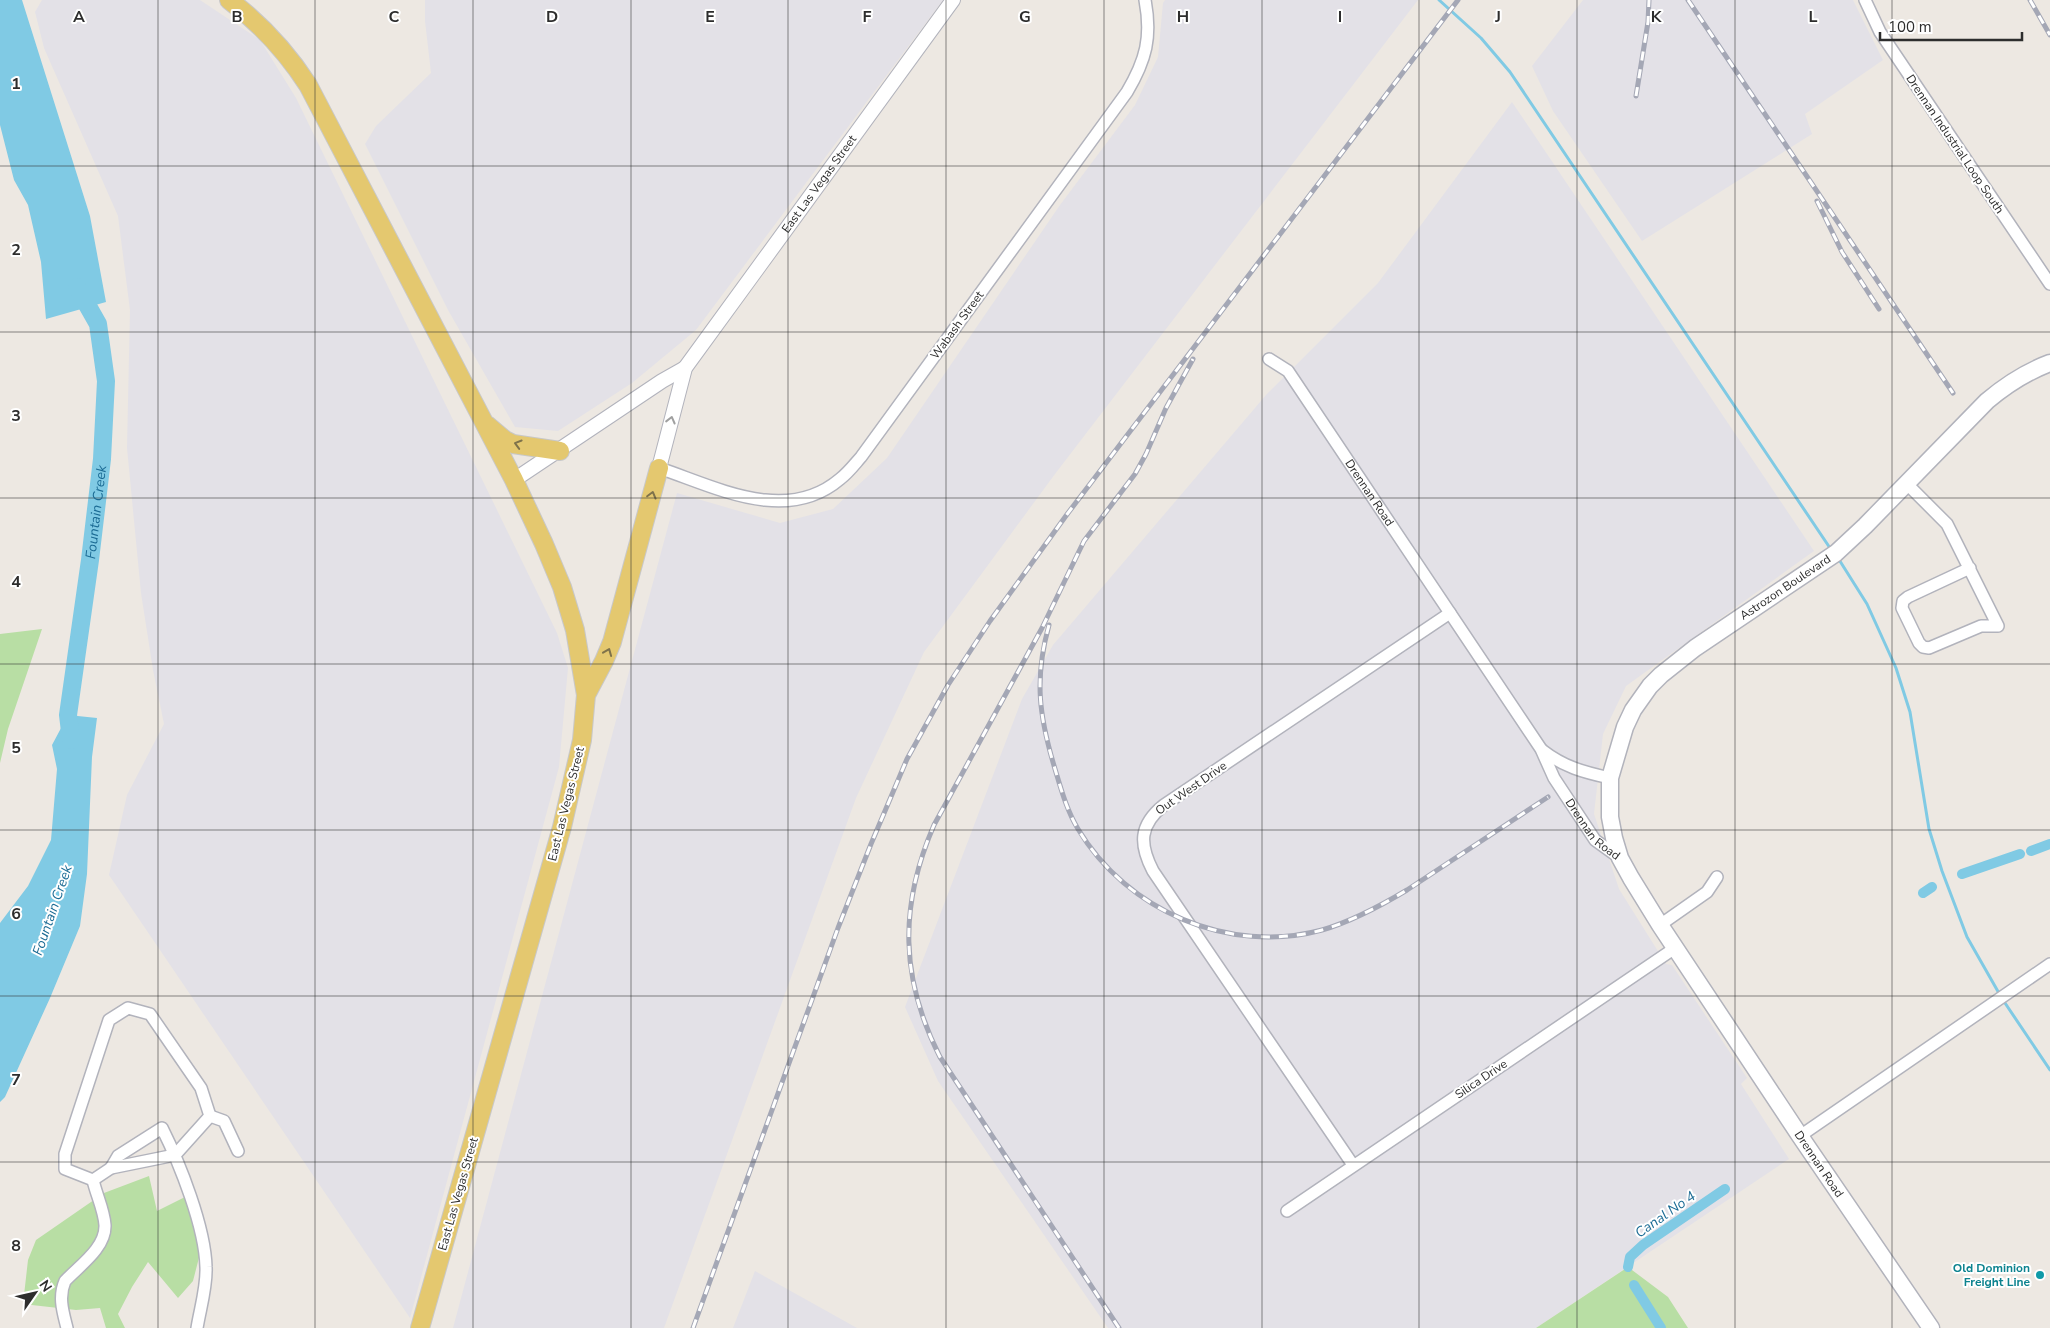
<svg xmlns="http://www.w3.org/2000/svg" width="2050" height="1328" font-family="'Nunito Sans',sans-serif">
<style>
.industrial{fill:#e3e1e7}
.green{fill:#b8dea4}
.water{fill:#80cae4}
.lines{fill:none;stroke-linecap:round;stroke-linejoin:round}
.stream{stroke:#80cae4;stroke-width:3}
.canal{stroke:#80cae4;stroke-width:10}
.river{stroke:#80cae4;stroke-width:18}
.minor-casing{stroke:#b2b3bc;stroke-width:14}
.tertiary-casing{stroke:#b2b3bc;stroke-width:16}
.secondary-casing{stroke:#b2b3bc;stroke-width:19}
.primary-casing{stroke:#c8c8c8;stroke-width:20}
.minor{stroke:#fff;stroke-width:11}
.tertiary{stroke:#fff;stroke-width:14}
.secondary{stroke:#fff;stroke-width:16}
.primary{stroke:#e4c86f;stroke-width:18}
.rail-casing{stroke:#a4a7b5;stroke-width:5}
.rail{stroke:#fff;stroke-width:3;stroke-dasharray:9;stroke-linecap:butt}
.oneway{stroke:#a0a0a0}
.oneway2{stroke:#7f734b}
.grid{fill:none;stroke:#2d2d2d;stroke-width:1;stroke-opacity:0.55}
.culture-dot{fill:#0f9aa8;stroke:#fff;stroke-width:2}
.labels{text-anchor:middle;stroke-width:4;stroke-linejoin:round;paint-order:stroke}
.street-label{font-size:12px;fill:#2d2d2d;stroke:#fff}
.culture-label{font-size:12px;font-weight:bold;fill:#0d838f;stroke:#fff;text-anchor:end}
.water-label{font-size:14px;font-style:italic;fill:#1b6b94;stroke:#fff}
.grid-label{font-size:16px;text-anchor:middle;font-weight:bold;fill:#2d2d2d;stroke:#fff;stroke-width:4;stroke-linejoin:round;paint-order:stroke}
</style>
<rect width="100%" height="100%" fill="#ede8e2"/>
<path class="industrial" d="M42,0H200L260,40L296,98L557,633L568,668L559,767L410,1318L109,875L127,795L164,724L153,670L141,593L127,448L130,310L118,216L44,48L35,12Z
M425,0H943L696,330L632,383L558,431L515,427L448,310L365,144L376,126L431,73L425,21Z
M1165,0H1418L1055,474L924,652L856,798L664,1328H453L677,493L780,523L833,509L887,458L1060,205L1135,105L1158,57L1163,3Z
M1583,0H1853L1883,60L1805,114L1812,134L1642,241L1553,111L1532,66Z
M1512,102L1814,551L1626,686L1603,734L1594,814L1619,889L1666,964L1672,965L1747,1078L1741,1084L1789,1159L1536,1328H1108L938,1081L905,1007L1022,699L1053,645L1266,395L1378,283Z
M755,1271L857,1328H733Z"/>
<path class="green" d="M42,629L8,729L0,763V634Z
M149,1176L157,1211L189,1195L203,1242L193,1281L178,1298L148,1262L132,1287L118,1314L125,1328H106L100,1308L76,1310L23,1304L28,1260L36,1240L104,1193Z
M1628,1267L1668,1297L1688,1328H1536Z"/>
<path class="water" d="M0,0H22L90,216L106,302L46,319L41,262L28,205L14,180L0,125Z
M68,715L97,718L92,757L87,874L80,926L50,998L5,1097L0,1102V923L28,886L51,840L57,769L52,745Z"/>
<g class="lines">
<path class="stream" d="M1439,0L1481,38L1510,72L1832,551
M1838,558L1867,604L1896,668L1910,712L1929,829L1942,871L1967,937L2000,995
M2003,1000L2050,1070"/>
<path class="canal" d="M2031,851L2050,844
M1962,874L2020,854
M1923,893L1932,887
M1628,1267L1630,1257L1643,1245L1725,1189
M1634,1285L1661,1328"/>
<path class="river" id="s1" d="M71,740L68,715L90,560L102,459L106,381L98,324L77,287"/>
<g class="minor-casing">
<g id="minor">
<path d="M1865,0L1880,32L2050,284"/>
<path id="s2" d="M1269,359L1288,371L1541,749L1554,778L1595,840L1620,858"/>
<path d="M659,468C716,487 786,525 840,479C848,473 854,465 861,457L1127,92C1146,60 1152,37 1145,0"/>
<path d="M1906,483L1947,524L1998,626H1981L1929,648L1923,647L1919,643L1902,608L1903,601L1908,597L1970,568"/>
<path d="M1542,750C1564,767 1583,772 1610,778"/>
<path d="M1660,925L1707,892L1717,877"/>
<path d="M128,1008L150,1014L201,1088L210,1116L175,1155L111,1168L93,1180L65,1169V1154L109,1020Z"/>
<path d="M210,1116L224,1121L238,1151"/>
<path d="M1800,1136L2050,964"/>
<path d="M1353,1165L1153,871C1139,844 1139,825 1164,805L1450,613"/>
<path d="M111,1168L118,1156L162,1128C180,1164 205,1227 206,1267C207,1287 200,1309 197,1328"/>
<path d="M1287,1211L1675,948"/>
<path d="M67,1328C63,1312 58,1297 65,1281C79,1266 106,1248 105,1225C104,1210 96,1194 93,1180"/>
</g>
</g>
<g class="tertiary-casing">
<g id="tertiary">
<path id="s3" d="M659,468L685,368L953,0"/>
<path d="M514,480L662,381L685,368"/>
</g>
</g>
<g class="secondary-casing">
<g id="secondary">
<path id="s4" d="M1931,1328L1800,1136L1660,925L1631,878L1620,858L1614,838L1610,817V778L1625,727L1633,710L1650,686L1661,675L1695,648L1836,553L1865,526L1987,401C2006,385 2026,372 2050,363"/>
</g>
</g>
<g class="primary-casing">
<path id="primary" d="M229,0C261,24 286,51 308,85L514,480L544,544L562,587L575,630L586,695L582,740L562,827L420,1328
M487,425L505,440L513,444L560,451
M586,695L604,661L612,642L659,468"/>
</g>
<use href="#minor" class="minor"/>
<use href="#tertiary" class="tertiary"/>
<use href="#secondary" class="secondary"/>
<use href="#primary" class="primary"/>
<g class="rail-casing">
<path id="rail" d="M1688,0L1953,393
M2030,0L2050,35
M1636,96L1648,22L1649,0
M1817,201L1842,252L1879,309
M1049,625C1034,679 1039,716 1055,769C1061,789 1067,811 1078,829C1127,911 1229,955 1322,930C1350,922 1382,905 1407,890L1548,797
M693,1328L838,928L871,844L907,759L948,685L990,621L1068,513L1458,0
M1119,1328L940,1057C900,978 899,906 934,825L1042,628L1084,541L1135,474L1146,454L1166,408L1193,359"/>
</g>
<use href="#rail" class="rail"/>
</g>
<defs><path id="oneway-chevron" d="M-2-3.5L2.5 0L-2 3.5" fill="none" stroke-width="1.6" stroke-linecap="round" stroke-linejoin="round" transform="scale(1.25)"/></defs>
<use class="oneway" href="#oneway-chevron" transform="translate(671 420) rotate(-76)"/>
<g class="oneway2">
<use href="#oneway-chevron" transform="translate(518 444) rotate(-164)"/>
<use href="#oneway-chevron" transform="translate(652 495) rotate(-75)"/>
<use href="#oneway-chevron" transform="translate(608 652) rotate(-68)"/>
</g>
<path class="grid" d="M158,0V1328M315,0V1328M473,0V1328M631,0V1328M788,0V1328M946,0V1328M1104,0V1328M1262,0V1328M1419,0V1328M1577,0V1328M1735,0V1328M1892,0V1328M0,166H2050M0,332H2050M0,498H2050M0,664H2050M0,830H2050M0,996H2050M0,1162H2050"/>
<circle class="culture-dot" cx="2040" cy="1275" r="5"/>
<g class="labels">
<g class="street-label">
<text transform="translate(1955 144) rotate(56)" y="4">Drennan Industrial Loop South</text>
<text dy="4" stroke="none"><textPath href="#s3" startOffset="331">East Las Vegas Street</textPath></text>
<text transform="translate(957 325) rotate(-54)" y="4">Wabash Street</text>
<text dy="4" stroke="none"><textPath href="#s2" startOffset="169">Drennan Road</textPath></text>
<text dy="4" stroke="none"><textPath href="#s4" startOffset="914">Astrozon Boulevard</textPath></text>
<text transform="translate(1191 788) rotate(-35)" y="4">Out West Drive</text>
<text transform="translate(566 804) rotate(-76)" y="4">East Las Vegas Street</text>
<text dy="4" stroke="none"><textPath href="#s2" startOffset="574">Drennan Road</textPath></text>
<text transform="translate(1481 1079) rotate(-34)" y="4">Silica Drive</text>
<text transform="translate(1819 1164) rotate(56)" y="4">Drennan Road</text>
<text transform="translate(458 1194) rotate(-74)" y="4">East Las Vegas Street</text>
</g>
<g class="culture-label">
<text x="2030" y="1272">Old Dominion<tspan x="2030" dy="14">Freight Line</tspan></text>
</g>
<g class="water-label">
<text dy="5" stroke="none"><textPath href="#s1" startOffset="230">Fountain Creek</textPath></text>
<text transform="translate(52 910) rotate(-71)" y="5">Fountain Creek</text>
<text transform="translate(1665 1214) rotate(-35)" y="5">Canal No 4</text>
</g>
</g>
<g class="grid-label">
<text x="79" y="22">A</text>
<text x="237" y="22">B</text>
<text x="394" y="22">C</text>
<text x="552" y="22">D</text>
<text x="710" y="22">E</text>
<text x="867" y="22">F</text>
<text x="1025" y="22">G</text>
<text x="1183" y="22">H</text>
<text x="1340" y="22">I</text>
<text x="1498" y="22">J</text>
<text x="1656" y="22">K</text>
<text x="1813" y="22">L</text>
<text x="16" y="89">1</text>
<text x="16" y="255">2</text>
<text x="16" y="421">3</text>
<text x="16" y="587">4</text>
<text x="16" y="753">5</text>
<text x="16" y="919">6</text>
<text x="16" y="1085">7</text>
<text x="16" y="1251">8</text>
</g>
<g transform="translate(35 1293) rotate(56)" stroke="#ffffff" stroke-width="4" paint-order="stroke">
<path d="M0-4L9 19L0 12L-9 19Z" fill="#2d2d2d"/>
<text y="-8" font-size="14" font-weight="bold" text-anchor="middle" fill="#2d2d2d">N</text>
</g>
<path d="M1880 32v8h142v-8" fill="none" stroke="#2d2d2d" stroke-width="2.5"/>
<text x="1888" y="32" font-size="15" fill="#2d2d2d" stroke="#ffffff" stroke-width="4" paint-order="stroke">100 m</text>
</svg>
